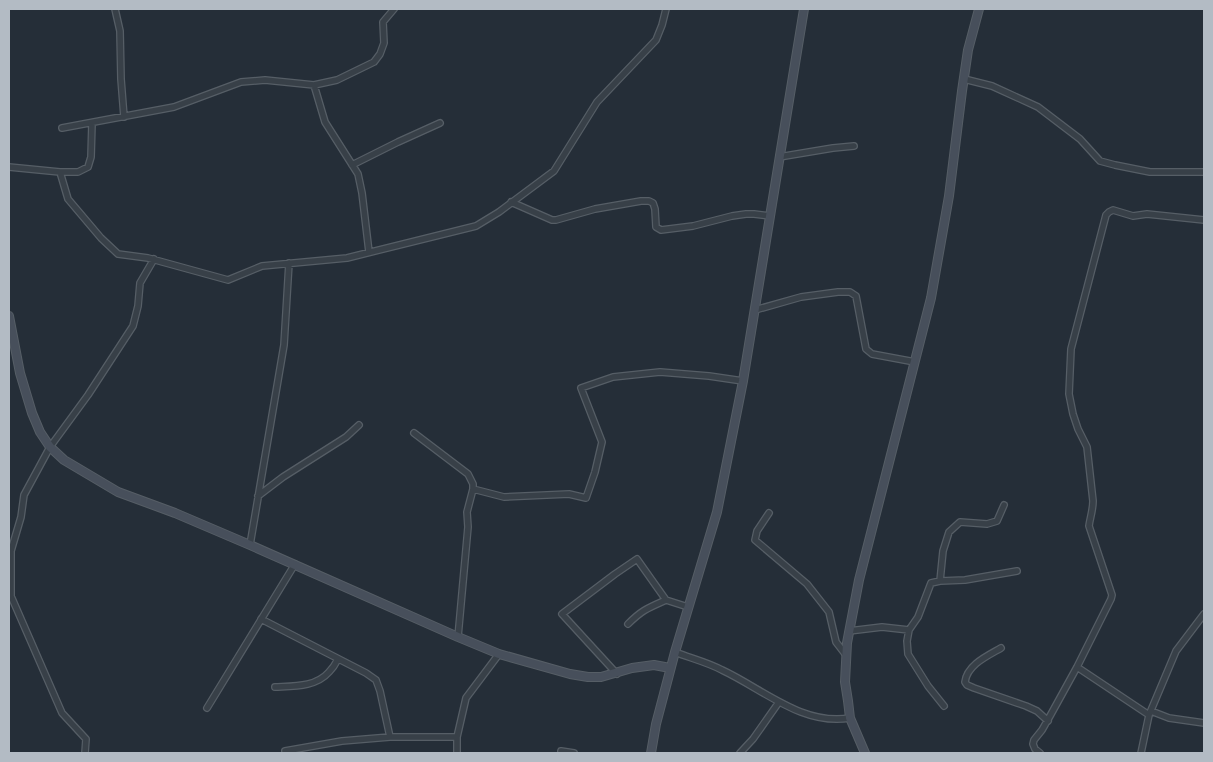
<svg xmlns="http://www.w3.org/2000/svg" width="1213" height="762" font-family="Mulish,sans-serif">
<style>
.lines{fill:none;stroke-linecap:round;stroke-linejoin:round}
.street-casing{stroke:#565e66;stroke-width:8}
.secondary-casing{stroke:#565e66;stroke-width:10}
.street{stroke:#384048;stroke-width:5.5}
.secondary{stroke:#474f5b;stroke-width:8}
</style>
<rect width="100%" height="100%" fill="#252e38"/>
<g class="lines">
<g class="street-casing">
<path id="street" d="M115,9L120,31L121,79L124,117
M964,79L992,86L1038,107L1080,139L1100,161L1115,165L1150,172H1204
M314,85L325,122L358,174L362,193L369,252
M62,128L174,107L241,82L265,80L314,85L337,80L374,62L380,54L384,43L383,22L394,9
M779,157L833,148L854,146
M352,165L398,142L440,123
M9,167L60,172H78L88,167L91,157L92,123
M60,172L68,199L101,238L118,254L148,258L228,280L262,266L347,258L476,226L499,212L554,171L597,102L656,40L662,25L666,9
M511,202L552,220H556L595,209L641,201H649L653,203L655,209L656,227L661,230L693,226L732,216L746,214H754L770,216
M755,310L801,297L838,292H850L856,296L866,349L872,354L915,362
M414,433L468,474L473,484V489
M258,496L283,477L346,437L359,425
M769,513L757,531L755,540L807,584L829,612L836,642L846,655
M250,545L284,345L289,263
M940,581L965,580L1017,571
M261,619L366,673L376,680L380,691L390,737
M628,624C642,610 648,608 666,600
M909,630L907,641L908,654L928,686L944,706
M849,631L882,627L909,630L918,617L931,583L940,581L943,551L949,532L960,522L987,524L997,521L1004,505
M458,637L468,527L467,512L473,489L504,497L569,494L586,498L595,472L602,442L581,388L613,377L660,372L709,376L743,381
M1001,648C987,656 967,665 965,682L967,685L974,688L1026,706L1037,711L1048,721
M675,652C690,658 707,662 722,670C763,689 802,726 850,718
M1077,667L1149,715
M617,674L562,614L615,574L637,559L666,600L688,607
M275,687C294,686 316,687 329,672C333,668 336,663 338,659
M207,708L295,564
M1151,711L1169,718L1204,723
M285,751L342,741L390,737H457
M561,751L574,753
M85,753L86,739L62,713L11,596V551L21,517L24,495L50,447L88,395L133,326L138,306L140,283L154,259
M457,753V737L466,698L499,654
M740,753L753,739L779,702
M1040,753L1035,749L1033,744L1034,740L1042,730L1050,716L1077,667L1111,599L1112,595L1089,526C1090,518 1093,510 1093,501L1087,447L1078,429L1073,414L1069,394L1071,349L1106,215L1109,212L1113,210L1133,216L1147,214L1204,220
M1141,753L1149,715L1176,651L1204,614"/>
</g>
<g class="secondary-casing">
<path id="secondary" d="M9,316L20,373L32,413L40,432L50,447L64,460L118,492L175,513L250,545L458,637L499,654L570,674L588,677H601L632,668L654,665L670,668
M651,753L656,724L675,652L717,512L743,381L804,9
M865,753L850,718L848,701L845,682L847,643L859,580L931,298L949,196L962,91L968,50L979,9"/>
</g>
<use href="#street" class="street"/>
<use href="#secondary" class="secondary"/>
</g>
<rect width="1213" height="762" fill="none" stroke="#b3bbc4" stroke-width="20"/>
</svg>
